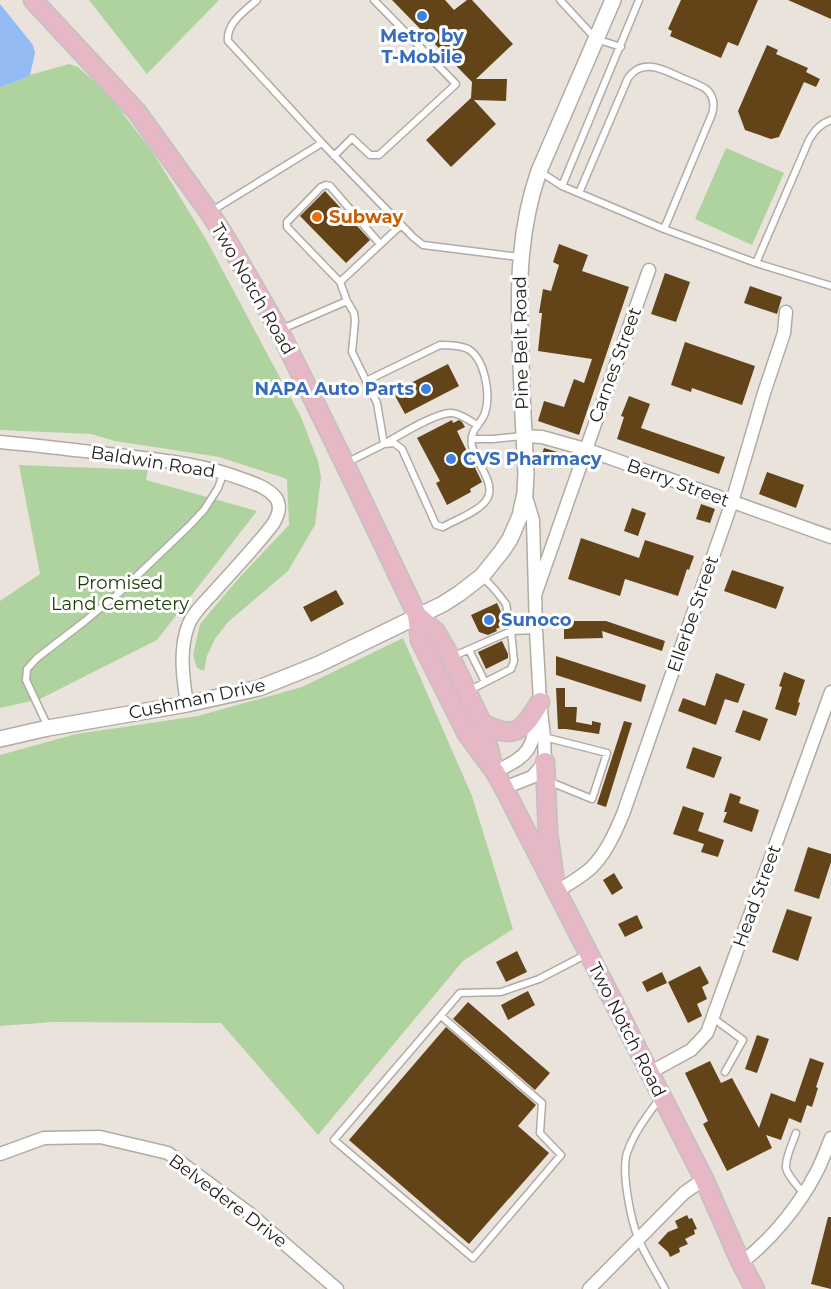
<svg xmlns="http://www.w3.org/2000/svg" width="831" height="1289" font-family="Montserrat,sans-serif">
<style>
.green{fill:#afd39e}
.water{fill:#94baf3}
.building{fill:#634418}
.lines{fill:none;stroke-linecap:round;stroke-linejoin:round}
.service-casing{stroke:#b1aba4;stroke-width:9}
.minor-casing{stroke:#b1aba4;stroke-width:15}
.tertiary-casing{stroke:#b1aba4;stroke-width:18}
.primary-casing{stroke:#c2c1c1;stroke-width:21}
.service{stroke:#fff;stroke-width:6}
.minor{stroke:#fff;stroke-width:12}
.tertiary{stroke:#fff;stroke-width:15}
.primary{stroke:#e6b8c5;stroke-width:18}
.shop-dot{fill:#3f7fe0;stroke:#fff;stroke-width:2}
.food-dot{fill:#e8710a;stroke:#fff;stroke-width:2}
.labels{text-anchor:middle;stroke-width:6;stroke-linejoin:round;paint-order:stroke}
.shop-label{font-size:18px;font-weight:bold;fill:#366cbe;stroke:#fff;text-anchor:start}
.food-label{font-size:18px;font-weight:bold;fill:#c56008;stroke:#fff;text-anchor:start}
.street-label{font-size:18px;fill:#252320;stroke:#fff}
.park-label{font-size:18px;fill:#183d00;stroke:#fff}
</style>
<rect width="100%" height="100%" fill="#eae3dc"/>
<path class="green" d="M89,0H219L147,74Z
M69,64L78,67L107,93L152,151L207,241L301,417L318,461L321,477L315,525L288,571L228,622L215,639L207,656L204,671L197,668L193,655L200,624L239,578L289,525L287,479L219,457L115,441L91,434L0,430V87L21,80L30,75Z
M726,148L784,173L752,245L695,219Z
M19,465L148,470L146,480L257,511L157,640L40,699L0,708V601L40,574Z
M403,638L472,796L513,929L463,961L318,1135L221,1023L54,1022L0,1026V755L76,734L198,716L302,687Z"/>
<path class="water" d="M0,4L33,45L35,53L30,75L21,80L0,87Z"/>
<path class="building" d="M392,0H445L454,10L467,0H472L513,44L476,79H507L506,101L474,100L496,124L451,167L426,140L471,98L472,82Z
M681,0H758L738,46L728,42L721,58L670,36L672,31L668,29Z
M788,0H831V19Z
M767,45L778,50L776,54L808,68L806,72L820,79L816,87L804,82L779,137L771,139L745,130L738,111Z
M325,191L370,240L346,263L300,216Z
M559,244L588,255L582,271L629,287L579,435L538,421L544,401L564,407L574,379L584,383L592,359L538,351L542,313H539L543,289L551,291L559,265L553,262Z
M665,273L690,282L676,322L651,314Z
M750,286L782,297L777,314L744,303Z
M685,342L755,366L742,405L692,388L691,392L671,385Z
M448,364L459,386L405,414L393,392Z
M629,396L650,404L641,428L725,457L719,474L617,439L624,417L621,416Z
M452,420L453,423L459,420L462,422L465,427L457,431L482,482L470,489L471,492L447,505L436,483L440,481L417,438Z
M544,448L567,455L564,467L540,460Z
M767,472L804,485L796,508L759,494Z
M701,504L715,509L710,523L696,519Z
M632,508L646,513L638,536L624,531Z
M581,538L639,558L645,540L694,556L689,570L687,569L678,596L625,579L620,596L568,579Z
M732,570L784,587L776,609L724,591Z
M336,590L344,604L311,622L303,607Z
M497,603L503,616L505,625L496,629L497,631L488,635L479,632L471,615Z
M564,621H606L665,641L662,651L602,631L603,638L564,639Z
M502,641L508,654V658L486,669L478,652Z
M556,656L646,685L641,702L556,675Z
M784,672L805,680L798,702L800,703L796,716L775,709L782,687L779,686Z
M716,673L745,684L738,703L725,699L716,725L678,711L683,698L705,706Z
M556,688H565V707H577L576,722L592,725V721L601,723L599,734L566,729H558Z
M743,710L768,719L760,741L735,732Z
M624,721L632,723L606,807L597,804Z
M693,747L722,757L714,778L686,768Z
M730,793L741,797L739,803L759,810L752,832L723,822L727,812H724Z
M683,806L704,813L698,831L724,840L718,857L701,852L704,844L673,834Z
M808,847L831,854V862L819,899L794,891Z
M614,873L623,888L612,895L603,880Z
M787,909L812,917L798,961L772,952Z
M637,915L643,928L625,937L618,924Z
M517,951L527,972L506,982L496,962Z
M700,966L709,983L702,987L707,999L697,1004L702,1016L688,1023L668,982Z
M662,972L667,983L647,992L642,982Z
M528,991L535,1005L508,1020L501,1005Z
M468,1002L550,1073L535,1090L453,1019Z
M446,1027L536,1105L518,1126L549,1153L469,1244L349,1140Z
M757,1035L769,1039L757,1073L745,1069Z
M810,1058L824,1063L816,1087L818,1088L812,1107L807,1105L801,1123L789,1118L781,1140L766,1135L772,1148L727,1171L703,1124L708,1121L685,1073L710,1061L721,1083L732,1078L759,1128L771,1093L795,1102Z
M687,1215L689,1219L692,1218L697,1229L694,1230L695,1234L685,1239L688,1244L679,1248L680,1252L670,1257L668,1252L658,1243L668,1232L678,1228L675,1221Z
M828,1217H831V1289L811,1284Z"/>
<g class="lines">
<g class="service-casing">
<path id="service" d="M257,0C245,11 226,23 228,41L322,143L413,237L423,245L519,257
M560,0L596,39L621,47
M334,156L352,138L370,155H379L456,84L374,0
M539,171L562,186L664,229L756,263L831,286
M562,186L639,0
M579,193L628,78C642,58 662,69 680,77C689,81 698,84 706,89C714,96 715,104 712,114L664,229
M210,212L322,143
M380,244L330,186L326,185L321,187L287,222V227L340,282L347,301L354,313L355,321L352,352L377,403L384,444C398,436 438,411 452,413C461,414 469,420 477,425
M756,263L809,140C815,130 820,124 831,120
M340,282L401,225
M282,329L347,301
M472,439H493L523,436
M346,463L384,444L394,443L402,449L436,525L443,527C455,520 483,510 488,497C495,482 475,461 472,446C469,429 481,425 485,413C491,395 485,359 468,349C460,345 449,345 440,345L366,381
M483,577L496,591L506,604L511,631L536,630
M469,650L485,682
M454,656L511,631L514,661L511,669L468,691
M48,727L26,680L27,669L37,658L85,621L119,593L189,526L204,510L218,488L224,472
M544,737L607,753L592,799L548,781
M441,1016L542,1103L540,1133L561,1155L473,1258L334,1140L460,993L501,992L539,979L587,954
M713,1018L743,1040L725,1072
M660,1098C648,1115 634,1132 627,1153C621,1172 631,1222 639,1240C646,1257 657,1273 665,1289
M796,1133C793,1142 785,1158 786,1168C788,1177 798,1186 803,1193"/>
</g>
<g class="minor-casing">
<path id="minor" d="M524,436L542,437L585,449L831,537
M0,442C33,445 67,449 100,453C149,459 198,462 245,480C256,484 268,488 276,498C282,507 278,516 273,524C255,548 233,570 213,593C204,603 192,614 188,626C179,650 183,679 187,704
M535,595L649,270
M495,772C531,754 531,751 538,713
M504,788L532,777L545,762L544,737L540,702L536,630L533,520L525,494
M556,892C568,884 582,877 592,867C606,853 615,833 623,814L732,502L764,393L784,333L786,312
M649,1073L691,1050L707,1033L831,692
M0,1154L44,1138L100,1137L168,1153L249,1213L337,1289
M741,1263C771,1240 799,1206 816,1173C822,1162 826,1150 831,1138
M589,1289L684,1193L704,1179"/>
</g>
<g class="tertiary-casing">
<path id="tertiary" d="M0,739L48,728L187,704L259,688L319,664L443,604L460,593L482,576L502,551L510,539L520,516L525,493L526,473C524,436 522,399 521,362C518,296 517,234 539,171L613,0"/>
</g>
<g class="primary-casing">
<path id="primary" d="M33,0L137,112L209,212L227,240L279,330L345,464L417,615L420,640L467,734L495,772L504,788L704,1179L741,1263L755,1289
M417,615L436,632L451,658L482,723L492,761
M482,723C515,740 522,732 540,702
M545,762L548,833L554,875"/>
</g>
<use href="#service" class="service"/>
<use href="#minor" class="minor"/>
<use href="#tertiary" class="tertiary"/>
<use href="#primary" class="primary"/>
</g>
<g class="shop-dot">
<circle cx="422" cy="16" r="6"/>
<circle cx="426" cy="389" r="6"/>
<circle cx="451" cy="459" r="6"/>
<circle cx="489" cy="620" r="6"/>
</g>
<circle class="food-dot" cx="317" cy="217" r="6"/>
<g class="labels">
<g class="shop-label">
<text x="422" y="42" text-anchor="middle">Metro by<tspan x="422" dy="21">T-Mobile</tspan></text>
<text x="414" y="395" text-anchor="end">NAPA Auto Parts</text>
<text x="463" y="465">CVS Pharmacy</text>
<text x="501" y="626">Sunoco</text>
</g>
<g class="food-label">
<text x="329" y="223">Subway</text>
</g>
<g class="street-label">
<text transform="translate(253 289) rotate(60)" y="6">Two Notch Road</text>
<text transform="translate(521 343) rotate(-91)" y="6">Pine Belt Road</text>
<text transform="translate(615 365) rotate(-70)" y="6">Carnes Street</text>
<text transform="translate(153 462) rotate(9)" y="6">Baldwin Road</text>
<text transform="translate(678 483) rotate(20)" y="6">Berry Street</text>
<text transform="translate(693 614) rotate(-71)" y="6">Ellerbe Street</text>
<text transform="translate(197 699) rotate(-12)" y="6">Cushman Drive</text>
<text transform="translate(757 896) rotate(-70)" y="6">Head Street</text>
<text transform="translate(627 1030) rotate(63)" y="6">Two Notch Road</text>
<text transform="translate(228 1201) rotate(37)" y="6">Belvedere Drive</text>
</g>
<g class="park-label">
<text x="120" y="589">Promised<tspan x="120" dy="21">Land Cemetery</tspan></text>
</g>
</g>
</svg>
